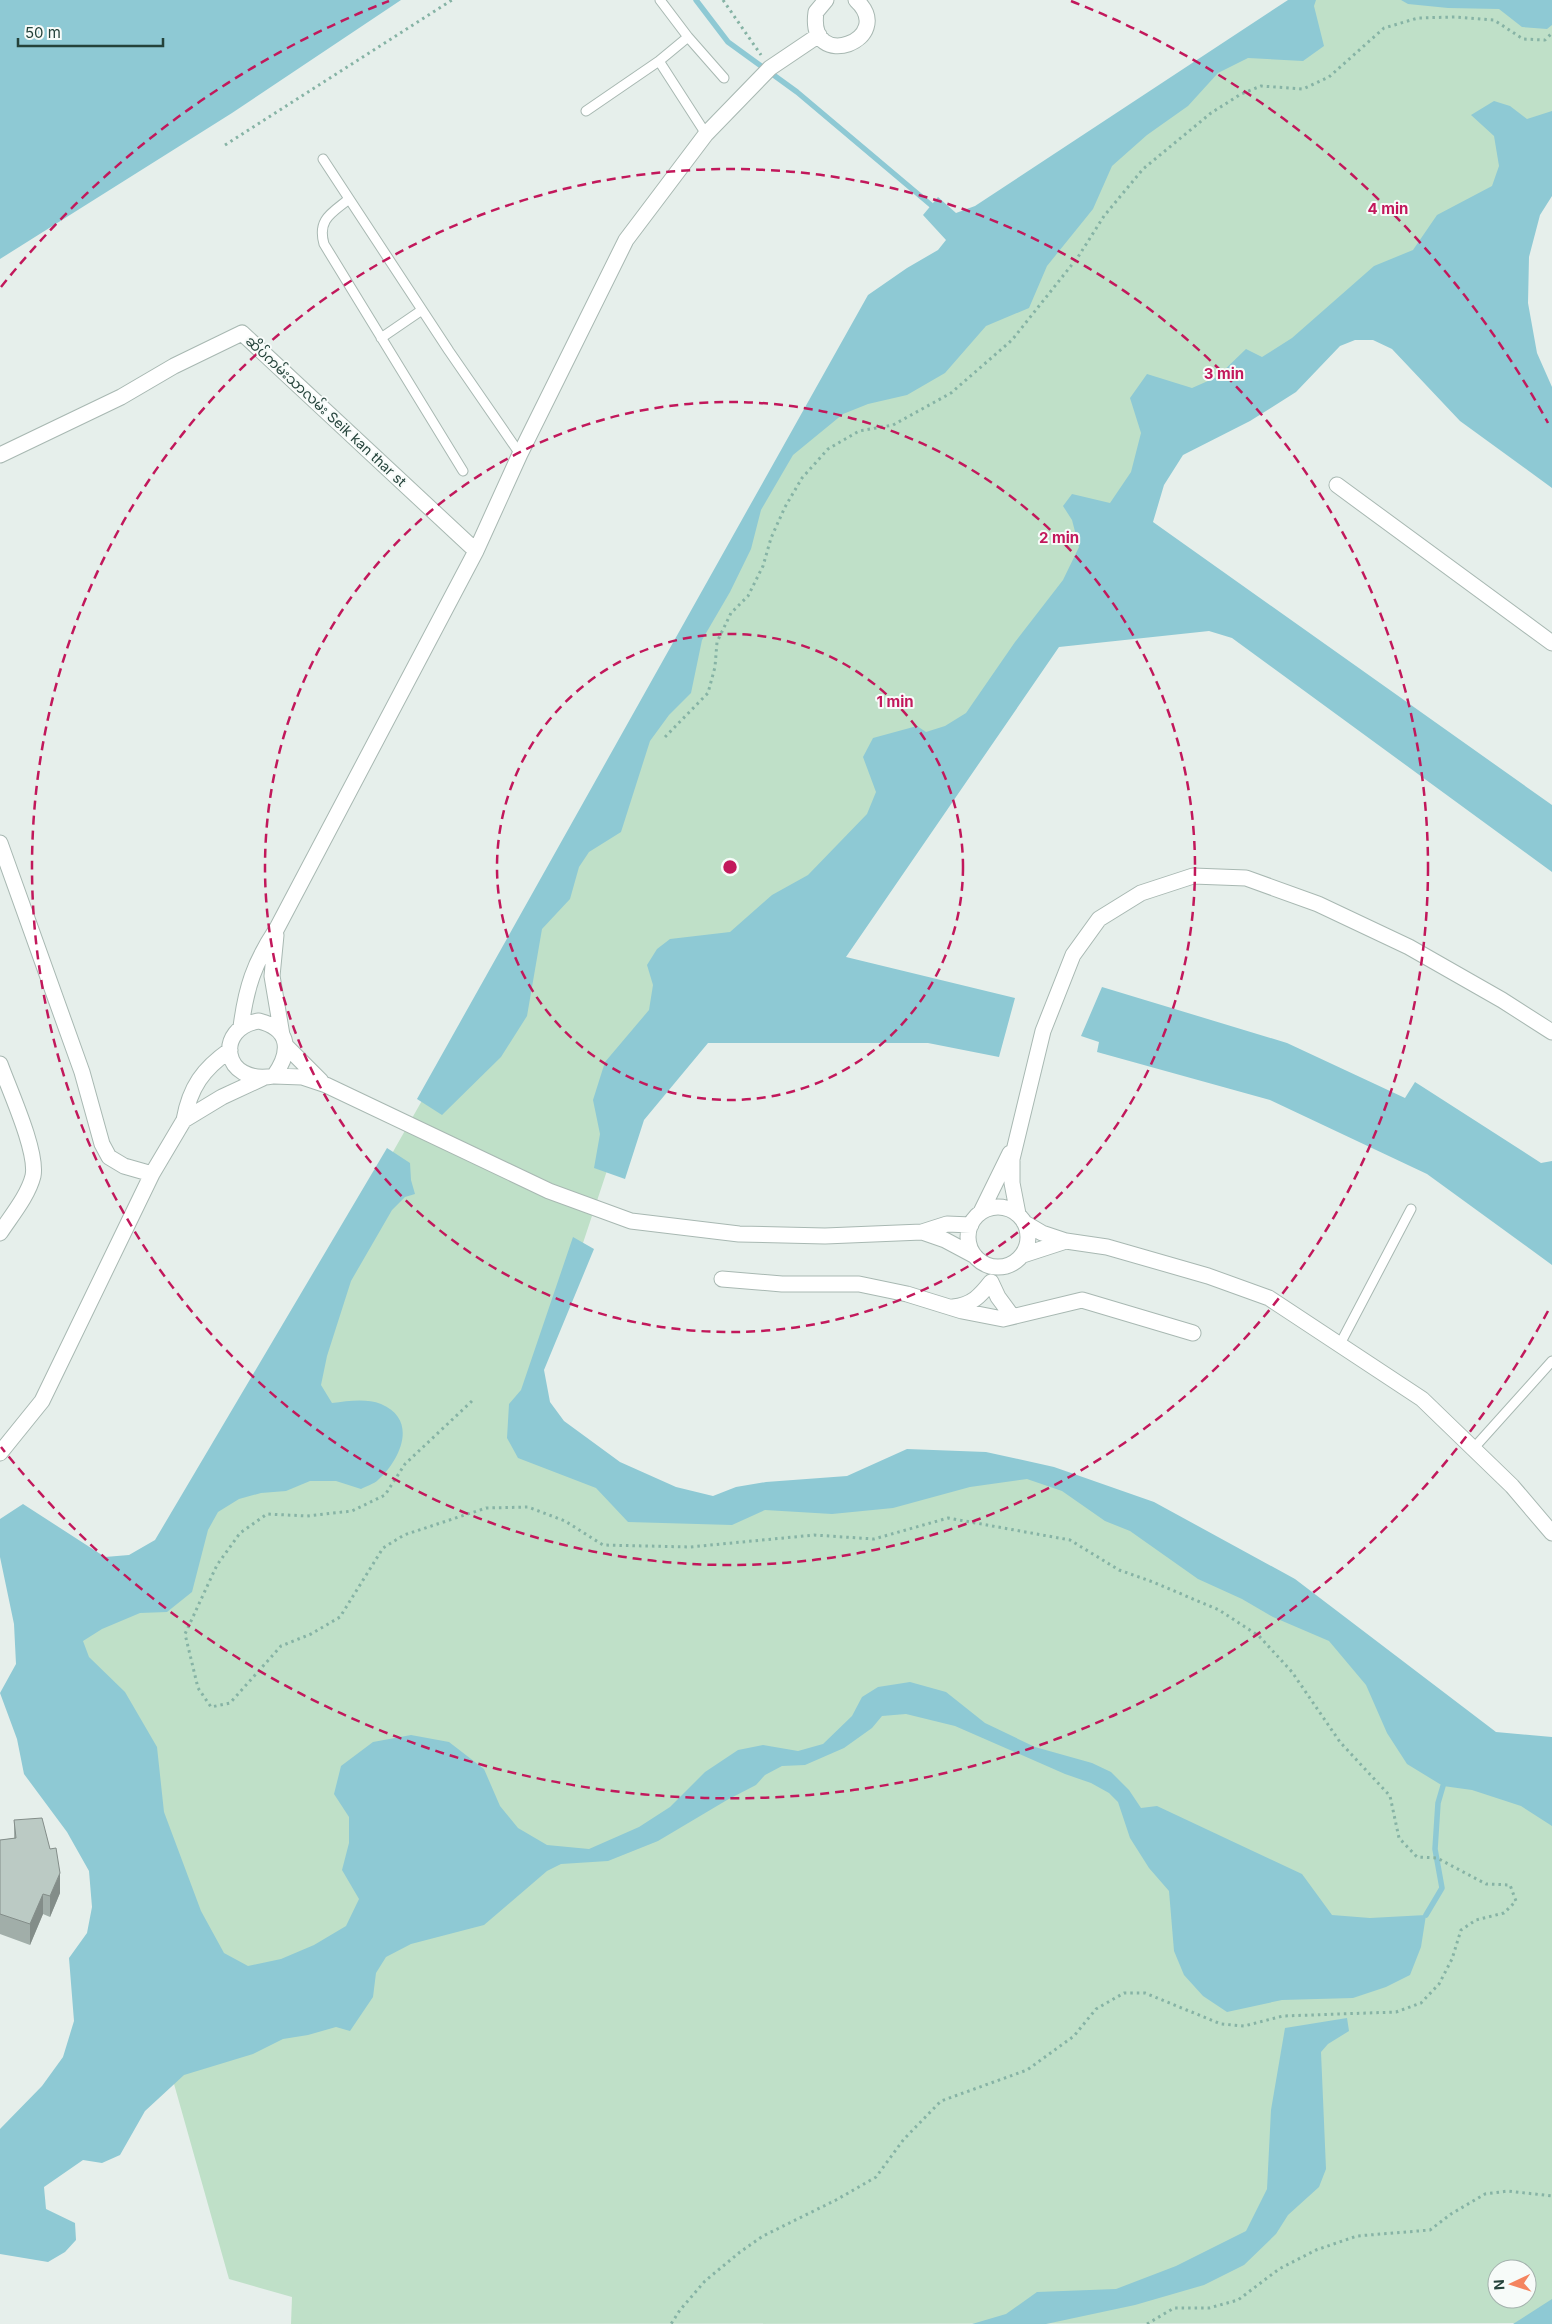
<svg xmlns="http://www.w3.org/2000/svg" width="1552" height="2324" font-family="Inter,'Noto Sans Myanmar',sans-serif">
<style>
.green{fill:#bfe0c8;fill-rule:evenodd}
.water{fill:#8ec9d4}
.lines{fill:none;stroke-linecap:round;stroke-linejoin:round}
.stream{stroke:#8ec9d4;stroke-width:5.5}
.service-casing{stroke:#a8b8b2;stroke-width:11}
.minor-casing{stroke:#a8b8b2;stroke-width:17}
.path{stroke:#86b3a5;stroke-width:3;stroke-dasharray:2.5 4;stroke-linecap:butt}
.service{stroke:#fff;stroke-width:9}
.minor{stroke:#fff;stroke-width:15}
.wall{fill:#a1aea9}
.shaded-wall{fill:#838d89}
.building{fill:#bbcac4;stroke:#838d89}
.ring{fill:none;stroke:#c2185b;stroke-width:2.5;stroke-dasharray:9 6}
.labels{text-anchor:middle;stroke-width:4;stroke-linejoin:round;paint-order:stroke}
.street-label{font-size:14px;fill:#24423a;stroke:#f7fbf9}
.centre{fill:#c2185b;stroke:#f7fbf9;stroke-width:2.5}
.ring-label{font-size:15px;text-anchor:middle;font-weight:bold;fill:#c2185b;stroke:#f7fbf9;stroke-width:4;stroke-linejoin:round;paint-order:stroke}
</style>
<rect width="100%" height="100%" fill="#e6efeb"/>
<path class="green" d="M1299,0H1552V156L1190,418L842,927L639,1074L529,1406L693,1510L1033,1471L1334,1624L1552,1810V2323L291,2324L292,2297L229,2279L41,1612L166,1553L871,307ZM1497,2269H1527V2299H1497Z"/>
<path class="water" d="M0,0H401L232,113L0,259Z
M1288,0H1316L1314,6L1324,46L1303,61L1248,58L1218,73L1188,106L1147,135L1112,166L1093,209L1047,266L1029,308L986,326L945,373L907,395L868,404L843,414L793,455L761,510L751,549L730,592L702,640L691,693L669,715L650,741L621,832L589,852L579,867L570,899L542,929L527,1016L501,1057L442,1115L417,1099L868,295L907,268L938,250L946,240L923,215L938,197L956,213L975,206Z
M1401,0H1552V25L1547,29L1522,27L1499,9L1448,8L1408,4Z
M1494,101L1510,106L1527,119L1552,111V196L1540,215L1529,257L1528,303L1537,353L1552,387V488L1460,421L1392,349L1373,340H1355L1340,346L1296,392L1250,421L1183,455L1164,485L1153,522L1552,805V872L1232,638L1209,631L1059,647L846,957L1015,998L999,1057L928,1043H708L644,1120L625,1179L594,1168L600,1134L593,1100L605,1062L649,1010L653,985L647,965L657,949L670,939L730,932L772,895L808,875L867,814L876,792L863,757L873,738L917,726L926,732L945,726L966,713L1015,642L1063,580L1079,547L1072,520L1063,506L1072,494L1110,503L1131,472L1141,433L1130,398L1147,374L1192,388L1217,377L1246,349L1262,357L1292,338L1374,266L1413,250L1437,215L1492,186L1499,166L1494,136L1471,115Z
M1102,987L1287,1043L1405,1098L1415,1082L1541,1163L1552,1161V1265L1427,1174L1270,1100L1097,1052L1099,1042L1081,1036Z
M387,1148L410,1163L411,1180L415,1194L405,1197L392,1210L351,1281L327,1356L321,1385L332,1403C348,1401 366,1398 381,1404C419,1420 400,1460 378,1480C374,1484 366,1486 361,1489L336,1481H310L286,1491L261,1493L239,1499L218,1512L208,1530L192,1592L167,1612L140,1613L102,1629L83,1641L89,1657L125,1692L157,1747L164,1812L201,1911L224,1953L248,1966L281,1959L314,1945L346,1926L359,1899L342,1870L349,1843V1817L334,1794L341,1766L373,1742L411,1735L449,1742L484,1769L500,1806L518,1828L547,1845L589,1849L639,1827L670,1807L705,1772L738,1750L763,1745L798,1751L823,1744L852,1716L862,1697L878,1687L910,1682L946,1692L985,1723L1035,1747L1092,1763L1111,1772L1129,1790L1141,1808L1157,1806L1302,1874L1332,1915L1370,1918L1426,1915L1421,1947L1410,1975L1386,1987L1353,1998L1282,2000L1227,2012L1203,1996L1184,1975L1174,1951L1169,1891L1149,1868L1130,1838L1118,1802L1109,1793L1091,1783L1065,1774L955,1726L906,1714L882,1716L872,1728L844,1748L805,1765L782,1766L765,1775L756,1785L727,1800L658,1841L608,1861L561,1864L547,1871L484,1925L411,1944L386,1957L376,1973L373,1997L350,2031L336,2027L308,2035L283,2039L253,2054L184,2075L145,2111L120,2155L102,2163L83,2160L44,2187L46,2209L75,2223L76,2240L65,2252L48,2262L0,2254V2129L42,2086L63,2057L74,2021L69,1958L87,1933L92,1907L89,1871L67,1832L24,1774L17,1739L0,1693L16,1664L14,1624L0,1557V1519L23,1504L105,1557L129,1555L155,1540Z
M573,1237L594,1249L544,1370L550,1402L564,1421L620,1462L676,1487L713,1496L736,1487L766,1482L847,1476L907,1449L986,1452L1054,1467L1154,1502L1295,1579L1496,1732L1552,1737V1826L1521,1806L1472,1790L1443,1786L1407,1764L1387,1733L1366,1685L1329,1641L1273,1617L1242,1599L1198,1579L1130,1531L1105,1521L1062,1491L1027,1479L970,1487L893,1508L832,1514L765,1510L732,1525L628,1522L596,1488L518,1458L507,1438L509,1404L521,1390Z
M1347,2018L1349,2031L1328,2044L1321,2052L1326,2169L1319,2187L1288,2215L1276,2234L1244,2265L1204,2285L1135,2305L1046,2324H972L1006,2314L1037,2292L1116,2289L1176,2266L1246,2231L1267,2189L1271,2110L1285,2028Z
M1552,2299V2324H1513Z"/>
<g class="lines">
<path class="stream" d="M696,0L728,42L797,92L931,205
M1426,1915L1442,1888L1435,1849L1438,1803L1443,1786"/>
<g class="service-casing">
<path id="service" d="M660,0L688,37
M659,61L688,37L724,78
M586,111L659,61L706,134
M323,159L449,351L520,454
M349,199C332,213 317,219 324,244L463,471
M381,338L422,310
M1340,1344L1411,1209
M1473,1449L1552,1361"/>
</g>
<g class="minor-casing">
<path id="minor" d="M826,0L816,12C807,74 898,39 856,0
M0,455L121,397L174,366L242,333L476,551
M1337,485L1552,643
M0,843L82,1072L102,1144L109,1157L124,1166L152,1174
M276,935L272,976L282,1035
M259,1021C291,1029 291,1052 274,1076C221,1086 215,1027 259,1021Z
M241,1027C246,988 254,963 276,930L476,551L520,454L626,240L706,134L770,68L819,35
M286,1046L321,1081
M230,1050C203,1069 190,1087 184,1120L222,1097L263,1078
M0,1064C9,1089 38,1152 33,1176C28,1196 11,1216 0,1233
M274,1076L302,1077L326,1085L549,1191L631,1221L739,1234L825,1236L922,1232
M968 1237a30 30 0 1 1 60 0a30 30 0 1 1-60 0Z
M981,1212L1010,1153
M1018,1214L1012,1183V1159L1043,1031L1073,955L1099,919L1141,893L1193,876L1246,878L1318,904L1409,947L1502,1000L1552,1032
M971,1225L947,1224L922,1232L945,1240L975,1256
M1066,1241L1107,1247L1208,1276L1269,1298L1422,1399L1512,1486L1552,1533
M1023,1255L1066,1241L1042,1233L1025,1223
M722,1279L782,1284H859L907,1294L962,1311L1003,1319L1082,1300L1193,1333
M953,1307C972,1305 980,1296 991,1282L998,1297L1012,1316
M0,1453L42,1401L152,1174L184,1120"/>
</g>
<path class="path" d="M723,0L761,55
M225,145L452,0
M665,737L708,693L715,667L717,642L731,613L748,596L763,566L771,538L785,507L802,478L828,449L859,431L893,425L951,393L1012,340L1078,257L1104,216L1143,169L1211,113L1241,94L1261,86L1303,89L1329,77L1384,28L1418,18L1455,17L1494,20L1523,39L1545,40L1552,33
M472,1401L405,1464L385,1495L352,1511L307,1516L267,1514L240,1533L217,1565L185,1634L198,1688L211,1707L230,1703L281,1646L311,1634L340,1617L383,1548L404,1535L486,1508L528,1507L565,1521L603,1545L690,1547L814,1535L874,1539L948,1518L1070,1540L1119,1570L1153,1582L1219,1610L1259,1636L1292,1672L1340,1742L1390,1796L1399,1838L1417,1857L1437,1858L1486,1884L1510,1885L1516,1901L1504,1913L1476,1920L1461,1930L1452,1959L1439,1984L1421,2003L1396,2012L1283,2016L1244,2026L1221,2024L1145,1993H1124L1096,2009L1074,2036L1027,2070L941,2101L904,2139L876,2177L836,2200L763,2236L740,2252L705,2281L680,2310L671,2324
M1147,2324L1174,2308H1209L1238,2300L1279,2269L1316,2250L1357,2236L1430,2230L1451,2214L1485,2194L1508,2191L1552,2196"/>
<use href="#service" class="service"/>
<use href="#minor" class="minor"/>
</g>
<path class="wall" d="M14,1820L60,1893L50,1917L43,1914L30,1945L0,1934V1840L14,1838Z"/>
<path class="shaded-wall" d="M60,1873V1893L50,1917V1896Z
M43,1894V1914L30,1945V1924Z"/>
<path class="building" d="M42,1818L50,1849L56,1848L60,1873L50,1896L43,1894L30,1924L0,1914V1840L16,1838L14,1820Z"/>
<g class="ring">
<circle cx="730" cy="867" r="233"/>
<circle cx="730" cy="867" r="465"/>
<circle cx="730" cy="867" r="698"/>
<path d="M1548 1311A931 931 0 0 1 1 1447M1 287A931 931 0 0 1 389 1M1071 1A931 931 0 0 1 1548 423"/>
</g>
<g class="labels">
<g class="street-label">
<text transform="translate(326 411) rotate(43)" y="5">ဆိပ်ကမ်းသာလမ်း Seik kan thar st</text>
</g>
</g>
<circle cx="730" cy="867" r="8" class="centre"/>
<g class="ring-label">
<text x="1388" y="214">4 min</text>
<text x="1224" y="379">3 min</text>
<text x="1059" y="543">2 min</text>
<text x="895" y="707">1 min</text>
</g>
<g transform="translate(1512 2284) rotate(266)"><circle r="24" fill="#f7fbf9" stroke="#a3b1ad"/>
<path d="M0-4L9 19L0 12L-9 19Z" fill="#f4845f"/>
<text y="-8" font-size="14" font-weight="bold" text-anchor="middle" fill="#24423a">N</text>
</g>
<path d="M18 38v8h145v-8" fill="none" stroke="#24423a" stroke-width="2.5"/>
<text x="25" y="38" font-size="15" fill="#24423a" stroke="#f7fbf9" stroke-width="4" paint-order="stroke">50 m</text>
</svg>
